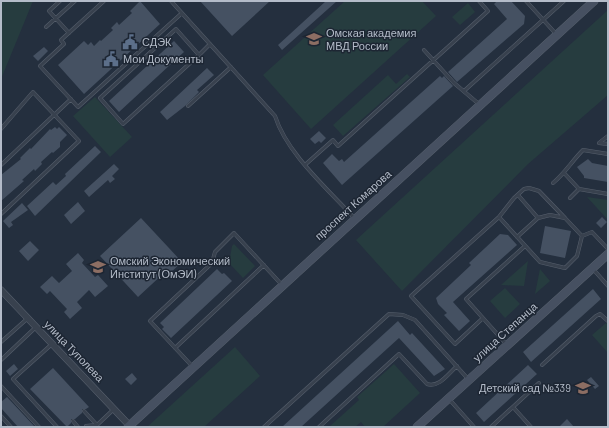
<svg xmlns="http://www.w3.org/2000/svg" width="609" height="428" font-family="Barlow,sans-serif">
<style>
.green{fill:#263c3f}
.building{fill:#455162}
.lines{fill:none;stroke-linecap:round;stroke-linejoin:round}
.lane-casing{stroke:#565f6c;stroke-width:4}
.street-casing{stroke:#565f6c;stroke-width:7}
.secondary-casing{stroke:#565f6c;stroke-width:9}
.lane{stroke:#38414e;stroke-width:3}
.street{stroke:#38414e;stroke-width:6}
.secondary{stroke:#465061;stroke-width:8}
.labels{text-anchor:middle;stroke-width:3;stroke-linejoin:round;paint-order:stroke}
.poi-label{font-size:11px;fill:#b4bcc9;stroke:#1d2633;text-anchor:start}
.street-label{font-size:11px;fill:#b4bcc9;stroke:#1d2633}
</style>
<rect width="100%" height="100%" fill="#242f3e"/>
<path class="green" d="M1,1H33L1,79Z
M345,1H422L436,16L311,129L263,75Z
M468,3L475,12L460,25L452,17Z
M608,10V95L528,164L402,291L356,240Z
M407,74L410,77L343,136L333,125L388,75L396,84Z
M95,97L132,137L110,157L73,116Z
M587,197L608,200V220Z
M234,244L255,266L243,278L229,263L232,246Z
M528,261L524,286L501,285Z
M540,269L550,281L535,294Z
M505,288L520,304L505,318L490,301Z
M606,323L608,325V353L592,335Z
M235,347L260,376L204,427H147Z
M394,364L420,393L383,427H365L361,422L355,427H329L359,400L357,397Z"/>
<path class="building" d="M140,1L160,24L84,94L58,65L84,41L88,45L91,42L94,46L100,40L101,41L113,30L111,28L117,22L119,25L132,13L130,11Z
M200,1H270L232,36Z
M326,1H337L282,50L278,45Z
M497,1H511L525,16L524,24L457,82L448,72L507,19L494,4Z
M174,41L184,52L119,112L109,101Z
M44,47L48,51L38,61L33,56Z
M207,68L214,75L197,90L199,92L185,106L167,120L160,112Z
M440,76L442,78L444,76L453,86L342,185L323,163L332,154L339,161L342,159L344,162Z
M55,127L57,129L59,127L67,135L60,142V147L53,153L52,152L41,162L42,164L35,171L34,169L22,180L24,181L1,201V175L21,159L20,158L30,148L31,149L50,129L51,130Z
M319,131L326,138L321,143L319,141L315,144L310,139Z
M95,146L101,152L35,216L27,206L53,182L56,185L66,176L65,174Z
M588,159L592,163L608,166V182L584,178V176L577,167Z
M114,164L119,169L112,176L115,179L110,183L108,180L89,197L84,191Z
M78,202L85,211L71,224L64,215Z
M22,203L28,210L11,222L13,225L9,228L3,221Z
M602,217L607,222L601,228L596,223Z
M141,218L182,262L168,275L165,272L138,297L100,256Z
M545,226L571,231L565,258L540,253Z
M500,234L508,235L517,245L453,302L470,321L459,331L444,315L447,313L438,304L436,298L471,265L469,263Z
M30,241L39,250L28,261L19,251Z
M78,253L84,260L82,263L95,277L98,275L108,286L95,297L89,290L77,302L82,308L70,319L64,312L67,309L50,291L47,294L40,287L52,276L59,283L72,271L66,264Z
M217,269L222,274L224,273L232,281L171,338L162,329L164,327L160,323Z
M593,289L601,299L531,362L523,352Z
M398,321L410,335L412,333L445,369L434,376L399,338L301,427H282Z
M14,364L18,369L10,376L6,371Z
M528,365L537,374L484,422L476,413Z
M53,368L89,407L86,409H82V413L75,419H71V423L67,427L30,389Z
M132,373L137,379L131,385L125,379Z
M591,377L599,386L595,389L587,380Z
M7,397L35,427H18L1,408V402Z
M567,419L574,427H559Z"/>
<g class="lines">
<g class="lane-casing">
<path id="lane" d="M60,1L49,11L69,33
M104,1L61,40L64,44L40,66L78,107L182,13
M171,1L275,116C287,154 328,189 355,219
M526,1L557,35
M46,27L75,1
M424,50L454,83L480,105
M199,55L176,29L100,98L123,124L199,55L210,44
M464,91L564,1
M188,106L231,67
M1,129L33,92L79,141L1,214
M599,143L608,136
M599,143L608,144
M306,164L333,140L338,146L488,11L479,1
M1,165L71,99
M565,174L579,189L608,194
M553,183C565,173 572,161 583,150L608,154
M518,195L538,218
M570,198L579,189
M499,217L540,262L565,268L577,256L582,236
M517,237L538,218L550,215L565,218L582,236L592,232L608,249
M593,269L608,286
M483,318L455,344L411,296L499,217L514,198L524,189L529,188L539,191L565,218
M1,342L28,318
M52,344L13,379L57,427
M507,345L466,299L525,246
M175,348L264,265
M1,360L36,327
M542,365L596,316L600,314L608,321
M192,366L150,321L212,263L215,252L234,233L282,285
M1,386L39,427
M449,399L474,427
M513,407L531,427
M84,411L97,425
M1,416L11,427
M73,421L78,427
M86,426L97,425L114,409
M264,427L389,314L403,315L415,320L469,380
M319,427L399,354L427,384C439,388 448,374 457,366
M491,427L539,383"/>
</g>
<g class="street-casing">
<path id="street" d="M1,290L129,425"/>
</g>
<g class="secondary-casing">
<path id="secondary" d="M128,427L594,1
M417,427L608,254"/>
</g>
<use href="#lane" class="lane"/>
<use href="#street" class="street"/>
<use href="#secondary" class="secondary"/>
</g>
<defs>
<g id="university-bare" transform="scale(1.2)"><path d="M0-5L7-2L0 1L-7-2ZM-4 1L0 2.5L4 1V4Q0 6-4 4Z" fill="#8d6e63" stroke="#1d2633" stroke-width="2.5" paint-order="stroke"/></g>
<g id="civic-bare" transform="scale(1.2)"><path d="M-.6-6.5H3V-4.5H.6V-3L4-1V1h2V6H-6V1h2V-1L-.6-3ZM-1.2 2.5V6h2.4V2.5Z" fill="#5c6f8a" stroke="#1d2633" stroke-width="2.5" paint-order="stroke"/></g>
<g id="school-bare" transform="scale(1.2)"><path d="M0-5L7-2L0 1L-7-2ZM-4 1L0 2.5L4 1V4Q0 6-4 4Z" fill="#8d6e63" stroke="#1d2633" stroke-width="2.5" paint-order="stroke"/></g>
</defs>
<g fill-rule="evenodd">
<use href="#university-bare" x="314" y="39"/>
<use href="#civic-bare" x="130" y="42"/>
<use href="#civic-bare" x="111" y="59"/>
<use href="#university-bare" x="98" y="267"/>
<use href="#school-bare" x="583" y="388"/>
</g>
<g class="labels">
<g class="poi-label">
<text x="326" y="37">Омская академия<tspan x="326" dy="13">МВД России</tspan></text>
<text x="142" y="46">СДЭК</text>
<text x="123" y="63">Мои Документы</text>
<text x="110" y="265">Омский Экономический<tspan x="110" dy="13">Институт (ОмЭИ)</tspan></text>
<text x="571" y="392" text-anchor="end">Детский сад №339</text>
</g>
<g class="street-label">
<text transform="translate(353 205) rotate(-42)" y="4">проспект Комарова</text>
<text transform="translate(505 332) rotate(-42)" y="4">улица Степанца</text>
<text transform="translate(74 351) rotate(46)" y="4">улица Туполева</text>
</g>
</g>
<rect width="609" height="428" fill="none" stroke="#b4bcc9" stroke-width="4"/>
</svg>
